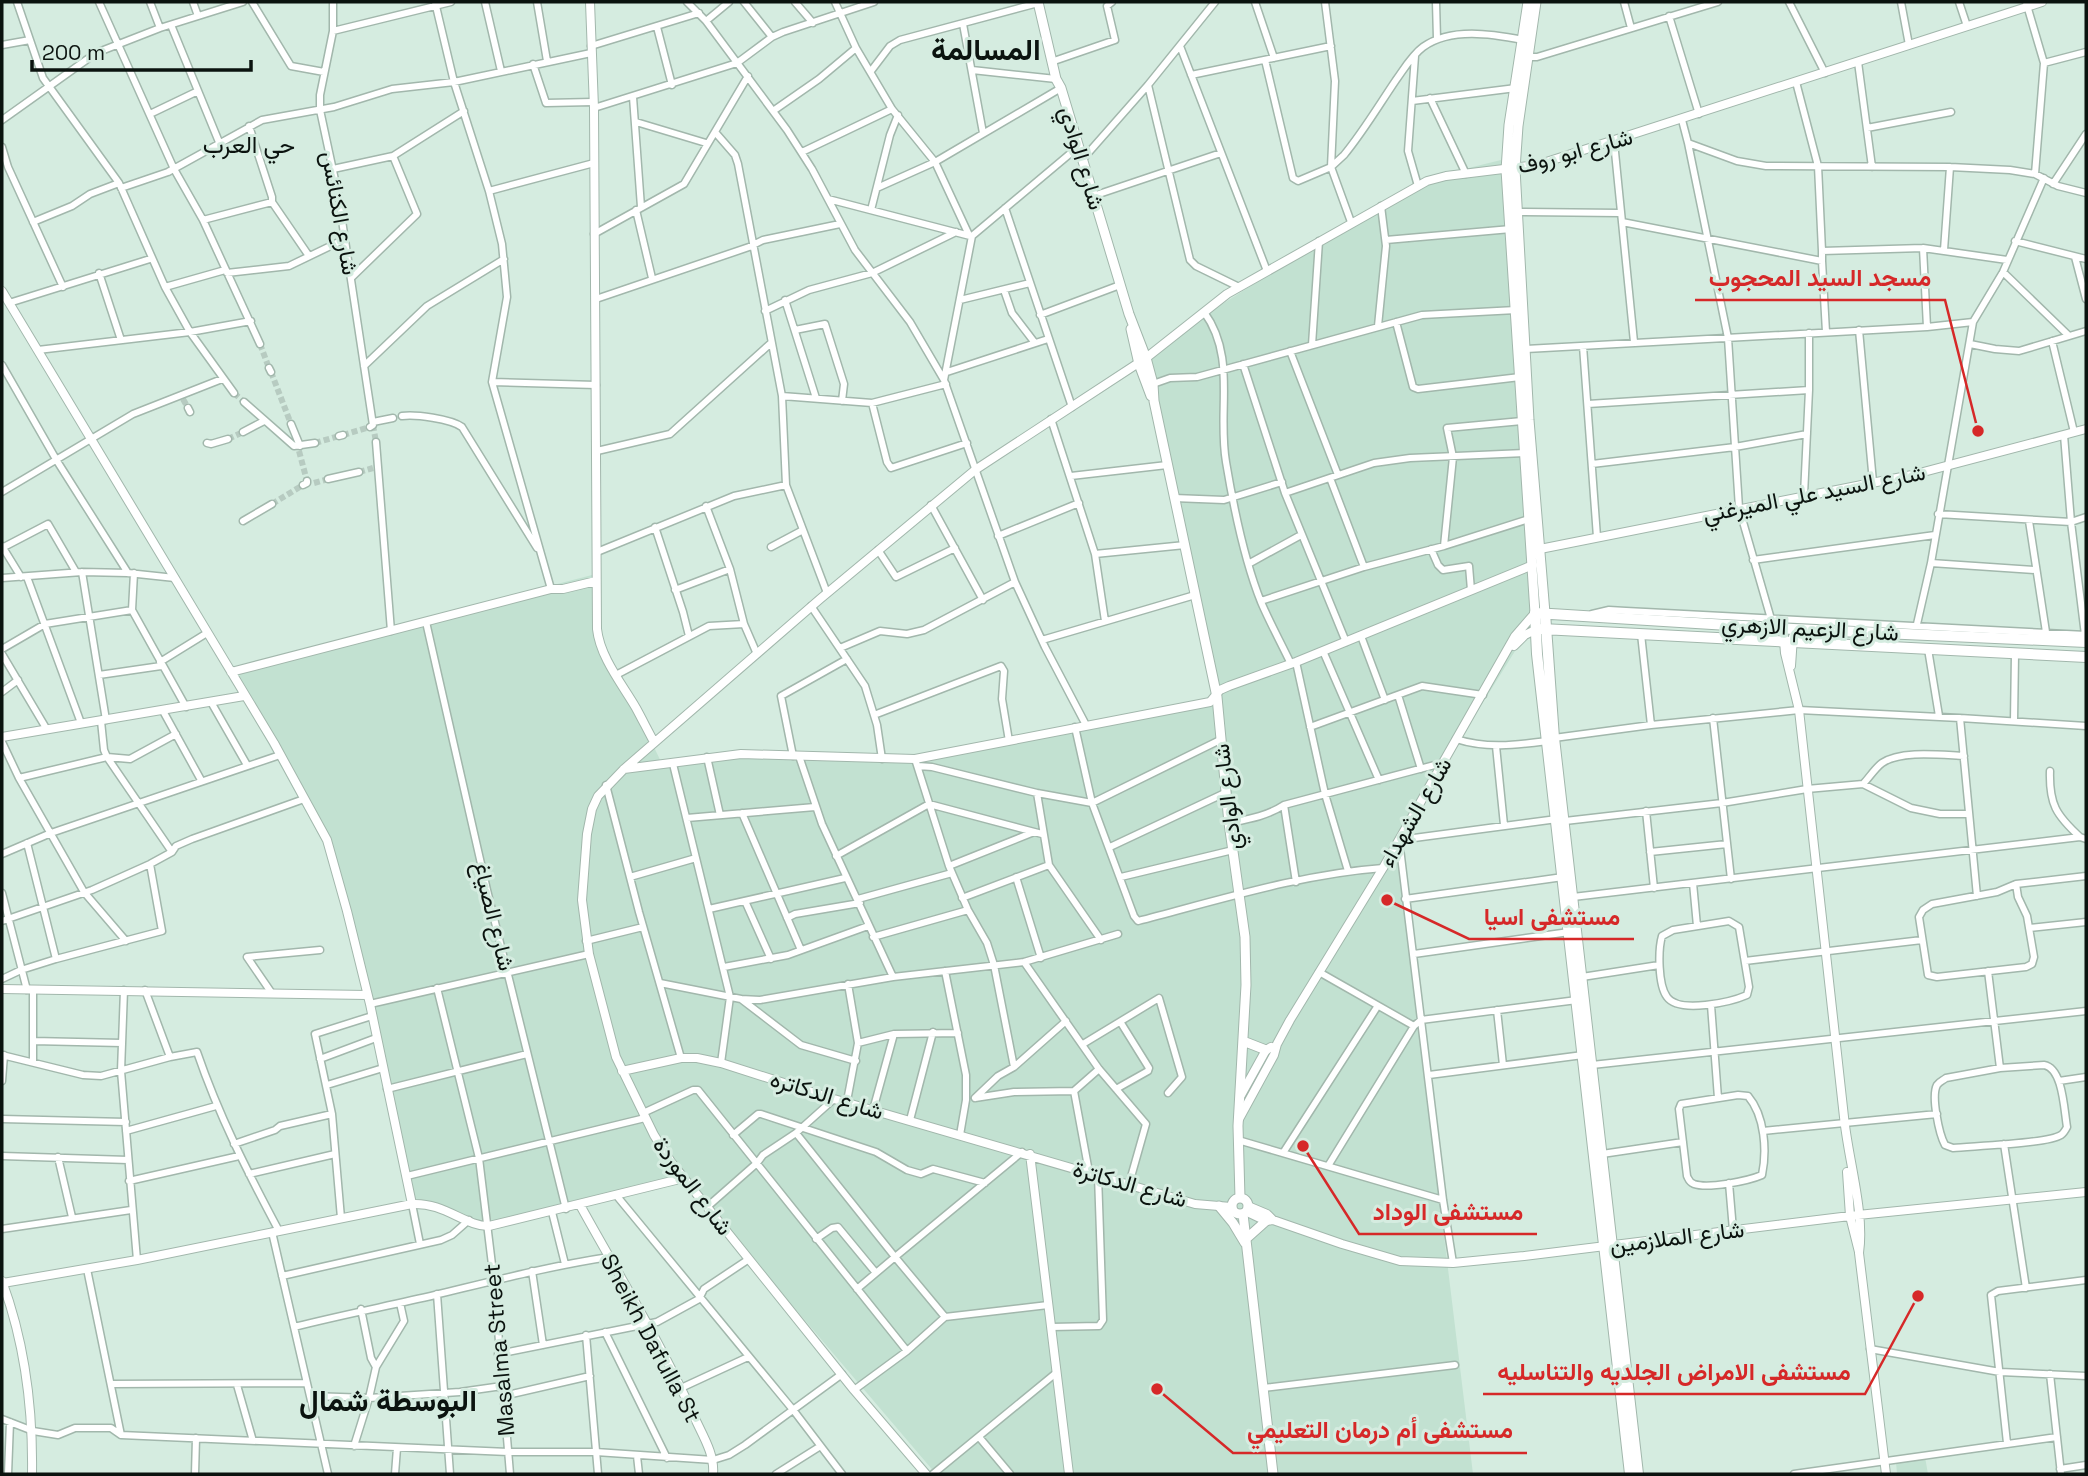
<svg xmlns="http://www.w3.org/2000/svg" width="2088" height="1476" font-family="'Space Grotesk',Vazirmatn,sans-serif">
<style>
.built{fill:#c2e1d1}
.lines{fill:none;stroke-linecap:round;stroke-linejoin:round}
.minor-tunnel{stroke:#b7cbc1;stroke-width:6;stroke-dasharray:6 3;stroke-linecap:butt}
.minor-casing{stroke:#a2b7ac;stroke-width:9}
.tertiary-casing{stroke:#a2b7ac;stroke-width:10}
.secondary-casing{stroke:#a2b7ac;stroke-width:11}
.primary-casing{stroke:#a2b7ac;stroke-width:12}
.minor{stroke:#fff;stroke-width:6}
.tertiary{stroke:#fff;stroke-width:8}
.secondary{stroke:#fff;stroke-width:9}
.primary{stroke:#fff;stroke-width:10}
.labels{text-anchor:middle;stroke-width:6;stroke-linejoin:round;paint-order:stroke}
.street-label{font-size:23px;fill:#0b130f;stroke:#d5ece0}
.neighbourhood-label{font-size:24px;fill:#0b130f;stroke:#d5ece0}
.district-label{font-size:30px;font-weight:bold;fill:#0b130f;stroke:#d5ece0}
.leader{fill:none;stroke:#d62828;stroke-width:2.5}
.callout-dot{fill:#d62828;stroke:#d5ece0;stroke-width:2.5}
.callout-label{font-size:24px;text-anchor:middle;font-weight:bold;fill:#d62828;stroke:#d5ece0;stroke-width:6;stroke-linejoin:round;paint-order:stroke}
</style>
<rect width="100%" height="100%" fill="#d5ece0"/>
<path class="built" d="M1501,160L1523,374L1540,611L1396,842L1473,1474H936L687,1182L481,1228L416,1201L338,870L227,669L592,575L600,634L663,766L770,750L922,761L1214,703L1141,355L1420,180Z
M1925,1457L1928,1474H1897L1896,1462Z"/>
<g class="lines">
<path class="minor-tunnel" d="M260,344L269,368
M271,372L291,424
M234,393L244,402
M183,399L188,408
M373,425L376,442
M343,435L370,427
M228,439L243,432
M315,443L339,436
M299,451L307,481
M359,472L373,468
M314,483L328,479
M272,504L303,485"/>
<g class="minor-casing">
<path id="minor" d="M17,2L43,78L119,183L165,287L190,332L234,393
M99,2L174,169L203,220L260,344
M150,2L160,28
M193,2L198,16
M252,2L291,66L324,72
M333,2V31L320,95V110L338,194L373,425L370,427
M435,2L454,82L489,191L502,244L507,297L492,382L551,589
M485,2L501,71
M537,2L547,61
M687,2L706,21L787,130L812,169L855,250L910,322L944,380
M744,2L772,37
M795,2L813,23
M835,2L856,48L892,109L935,162L969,235
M1255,2L1274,58
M1325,2L1335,81L1331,167L1351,222
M1436,2L1437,39
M1624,2L1631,28
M1789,2L1825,73
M1901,2L1909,45
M1959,2L1967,26
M2026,2L2044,63L2035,174
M1669,16L1699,114
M706,21L729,2
M963,24L983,133
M171,25L219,142
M657,27L672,85
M333,31L451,2
M2,45L30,40
M591,46L699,13
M1180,46L1267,271
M1415,56L1408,151L1418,186
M1526,57H1537L1718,2
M1265,60L1293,178L1298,181L1331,167L1344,155C1363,132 1379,105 1396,80C1404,69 1412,55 1423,47C1451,27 1492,34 1523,40
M1054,61L1115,40L1107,6L1112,2
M1858,62L1872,167
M2044,63L2086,52
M533,64L546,103L593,102
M972,70L1056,79
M871,71L890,46L900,40L1038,3
M1191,75L1331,46
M1796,82L1818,166L1822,251
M1148,85L1190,260L1196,266L1239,287
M633,97L641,207
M1430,98L1466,174
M1412,101L1516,88
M594,108L737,63L772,37L783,32L874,2
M773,111L819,79L856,48
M150,114L198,91
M2,120L96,53L160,28L243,2
M1682,120L1688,143L1737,161L1766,166L1950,167L2010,170L2035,174L2058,186L2086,193
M636,122L706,143
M249,126L272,197V202L309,256
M1867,128L1951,112
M715,132L735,155L738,164L782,396L786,485L827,593
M1614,142L1634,342
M1688,143L1728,338L1739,508L1771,619
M2,147L8,167L63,287
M1078,147L972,236L944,380L1015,582L1045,647L1086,725
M802,152L892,109
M1082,160L1148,85L1215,2
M333,169L393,156L464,111
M2053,184L2086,134
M121,188L168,172L262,120L334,107L392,89L454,82L591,53
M877,188L935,162L1061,88
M489,191L594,163
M1093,196L1221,153
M828,199L970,236
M1005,208L1072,407
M636,210L652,278
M871,210L890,135L898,115
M1518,212L1620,213
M203,220L272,202
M33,222L72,206L90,194L119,183
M1622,222L1822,261V251L1923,248L2007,260
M594,234L684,184L748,76
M1386,240L1511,229
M2015,241L2086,259
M1923,248L1927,327
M1944,250L1950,167
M2075,257L2086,299
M1822,261L1826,332
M2003,272L2068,335
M99,273L121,340
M227,273L289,266L345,239
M352,277L417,214L393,156
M165,287L225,270
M1004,290L1012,313L1035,343
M596,299L749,247L763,240L840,224
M785,300L816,398
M960,300L1030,283
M9,303L150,259
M765,311L809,290L872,273L956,232
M1204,312C1237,357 1217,410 1226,462C1233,504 1245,562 1261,602C1270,623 1281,643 1291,664
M1040,315L1120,285
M1396,322L1413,387L1418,389L1520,377
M1378,326L1386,246L1381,206
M795,330L825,324L844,384L842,401
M1859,330L1873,482
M2052,341L2074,432
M1970,344L1995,349L2019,351L2086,331
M1312,345L1319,241
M1583,346L1597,537
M1526,349L1927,327L1973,322
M38,350L190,332L251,321
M1290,351L1338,475
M1243,364L1285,493L1346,642
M2,365L57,461L128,573
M364,366L427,306L504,259
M269,368L271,372
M947,372L1048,339
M492,382L596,385
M1153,384L1170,378L1197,377L1422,315L1516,310
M782,396L872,403L946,384
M244,402L294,446L315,443
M872,403L887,462L891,468L967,443
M1588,404L1809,390
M188,408L190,412
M402,416C415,414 451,419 462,427L537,548
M1051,419L1095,554L1105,621
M373,422L393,418
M291,424L300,446
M243,432L264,421
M2064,435L2071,522L2085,635
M339,436L343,435
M376,442L391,631
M207,443L211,444L228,439
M597,451L670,434L771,343
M1592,464L1735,447L1807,434
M1071,476L1167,465
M1330,478L1364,567
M328,479L359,472
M303,485L307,483V481
M2,492L133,414L222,379
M1285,493L1374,463L1410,458L1525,453
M1804,495L1809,390V333
M1174,498L1224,500L1282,482
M931,505L983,600
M706,506L730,569L744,624L757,654
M1938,514L2071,522L2086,517
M243,521L272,504
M2029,521L2046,632
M655,527L683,612L689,636
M998,536L1079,503
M2,546L21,577
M1444,546L1453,457L1447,428L1522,421
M771,547L803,530
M2,548L48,524L76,572
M1431,549L1438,565L1443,570L1469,566L1471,590
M878,550L896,577L955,548
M597,552L734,496L786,485
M1095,554L1185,545
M1753,560L1935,535
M1250,563L1301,535
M1931,563L2035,570
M82,572L106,720
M134,573L132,610L186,707
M27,577L81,723
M2,578L82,572L128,573L175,578
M675,590L730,569
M1261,601L1364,567L1444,546L1529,519
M811,606L865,686L877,725L882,759
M1592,614L1609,610L1626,611L2086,635
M426,622L487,890L566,1209
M1917,624L1931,563L1973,322L2003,272L2044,178
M1641,634L1651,725
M1361,636L1385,700
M1042,640L1195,595
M840,648L880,631L907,634L924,630L1015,582
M2,649L45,624L132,610
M1928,649L1939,716
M1323,651L1379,780
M2,654L46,728
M160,662L207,633
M1296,662L1325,794L1348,871
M99,675L161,666
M616,675L709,626L744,624
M2,692L18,680
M1398,695L1421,769
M211,702L247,765
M163,711L201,780
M874,715L1001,666L1004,671L1002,699L1009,741
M1713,718L1731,879
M1960,718L1977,896
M101,721L104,750L107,757L172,852
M2014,721L2015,654
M1075,727L1092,803L1134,916L1138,921C1219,900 1301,874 1383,868
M1310,727L1422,686L1483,695
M1554,738L1651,725L1799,710L1960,718L2086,726
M1456,739C1487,749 1516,745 1547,741
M2,742L19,778L84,892L126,941
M1496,746L1504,825
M793,756L781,696L847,659
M799,756L822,824L893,977
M707,757L720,815
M915,759L949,866L968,910L987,943L994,965L1014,1067
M673,764L730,997L721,1063
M918,766L932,767L1037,793L1092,803L1220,740
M2050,771C2049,804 2056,815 2080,837
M19,778L107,757L130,759L176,734
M1863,784C1869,778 1875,768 1882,763C1901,750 1941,755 1964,756
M606,785L639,912L681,1058
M1037,793L1049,865L1101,940
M1284,805L1296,882
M1646,811L1654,888
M742,813L801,950
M687,818L815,807
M1565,821L1722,803L1807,789L1863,784L1911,808L1940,814H1969
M1229,823C1249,819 1267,816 1284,805L1442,763
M27,843L56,959
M1110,847L1227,792
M1650,852L1727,844
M2,854L51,833L280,755
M836,856L929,804L1042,834
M949,866L1034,832
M630,877L696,858
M1016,877L1041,958
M1121,877L1233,850
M1693,883L1697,926
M2016,884L2018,897L2027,916L2034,957L2032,964L2026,967L1937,977L1928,975L1919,917L1923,910L1932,904L1997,892Z
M2016,884L2086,876
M2,893L27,990
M1573,897L2080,837L2086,839
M962,898L1049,865
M858,899L952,873
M1405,899L1563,877
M745,901L771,959
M709,909L845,878
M787,918L795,914L860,903
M2,921L92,890L150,864L172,852L176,846L192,839L304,799
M1729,921L1739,927L1749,987L1747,995C1731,1002 1679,1014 1667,997C1658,985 1658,950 1662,936L1673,930Z
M2029,928L2086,922
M873,937L968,910
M586,941L643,927
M1414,954L1569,932
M1745,961L1922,940
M1024,962L1099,1069L1146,1124L1129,1184
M724,967L788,955L868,926
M945,971L966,1075V1100L960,1135
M1988,971L2000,1068
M1319,972L1414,1026L1421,1020L1577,1000
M1582,977L1659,965
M2,979L21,970L56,959L162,931L150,864
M660,983L741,999L801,1045L856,1061
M848,984L858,1043
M437,988L479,1158L494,1281L510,1474
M124,990L121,1071L137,1260
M145,990L170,1057
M271,992L247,957L320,950
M741,999L760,1000L893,977L1024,962L1118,934
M370,1004L589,954
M1711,1005L1718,1098
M1497,1010L1503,1065
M33,1041L122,1043
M1083,1044L1159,998L1182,1077L1168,1093
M2,1055L83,1075L101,1076L170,1057L197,1052C219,1116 247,1171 279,1231
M320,1059L376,1038
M33,1062V990
M1592,1065L2086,1011
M2044,1065C2063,1068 2064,1110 2067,1127C2065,1131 2064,1133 2061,1135C2047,1144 1973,1146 1953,1148L1945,1145C1939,1134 1931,1096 1937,1085C1940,1081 1942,1081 1946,1078L2000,1068Z
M1429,1075L1583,1055
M2,1081L4,1055
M2059,1081L2086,1077
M327,1085L383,1068
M387,1089L527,1054
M1116,1089L1148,1071L1149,1068L1121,1023
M1738,1095L1748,1096C1765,1116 1767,1151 1762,1175C1748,1181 1708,1189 1694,1184C1689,1182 1689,1180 1687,1176L1679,1109L1681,1104Z
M975,1098L998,1076L1014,1067L1066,1021
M975,1098L1014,1092L1074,1091
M847,1101L858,1043L894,1034L958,1033
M873,1110L894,1034
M643,1113L693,1090H698L907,1351
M2,1119L126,1122
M910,1120L933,1032
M126,1131L216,1106
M1763,1131L1937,1114
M796,1133L895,1257L857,1289
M733,1135L758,1114H761L876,1152L907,1170L921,1174L933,1169L985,1183
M1238,1140L1443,1200
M234,1144L275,1130L280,1126L332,1114
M2004,1144L2026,1288
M1022,1152L895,1257L945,1317L1048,1305
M1283,1153L1377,1007
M1602,1154L1683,1142
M2,1156L128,1160
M58,1157L72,1217
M1328,1166L1414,1026
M1089,1172L1074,1091L1099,1069
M249,1174L335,1154
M407,1176L645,1118
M129,1181L239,1156
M1729,1183L1733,1230
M616,1195L794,1411L842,1474
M412,1204L420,1244
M707,1207L757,1163L763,1155L796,1133L834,1099
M552,1212L565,1264
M341,1218L332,1114L315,1034L372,1016
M2,1229L131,1210
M272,1232L328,1474
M816,1239L832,1228L838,1227L876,1273
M1453,1263L1443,1200L1399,840L1557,819
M87,1269L121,1435
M532,1271L543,1345
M282,1276L441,1240L452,1235L469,1220
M437,1294L450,1474
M361,1309L371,1358L376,1367
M294,1327C341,1315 388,1306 435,1295C493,1281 550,1266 609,1257
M1051,1327L1099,1326L1103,1320L1098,1175
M605,1332L667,1458
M586,1335L598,1474
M1870,1349L2000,1372L2086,1376
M498,1354L657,1322L699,1299L704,1289L749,1259
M2050,1374L2061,1474
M112,1384L307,1383
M237,1385L253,1441
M681,1388L748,1357
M1263,1388L1455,1365
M854,1390L907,1351L945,1317
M311,1396L369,1398L460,1392L502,1386
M503,1396L590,1376
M2,1419L33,1431L58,1435L75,1428H111L121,1435L508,1452H596L713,1460L729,1455L745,1445L842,1374
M979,1437L1010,1474
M2007,1443L1991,1295L1998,1291L2086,1280
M354,1446L369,1398L376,1367L404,1321L400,1303
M637,1456L639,1474
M2060,1469L2086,1465
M8,1474L10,1422
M195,1474L196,1438
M395,1474L397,1448
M776,1474L819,1447
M933,1474L1056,1373
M1794,1474L2057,1437"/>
</g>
<g class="tertiary-casing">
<path id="tertiary" d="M590,2L594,108L597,629C600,657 622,684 636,708C642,719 648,731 654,742
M2,291L274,743L327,840L347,911L370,1004L412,1204
M1540,549L1912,475L2086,429
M1783,628L1785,653L1799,710C1813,846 1830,981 1844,1117C1848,1159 1865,1212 1859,1253L1886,1474
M1514,646L1525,635L1535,630
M1791,666L1793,637
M231,672L551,589H563L596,581
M2,737L244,696
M624,769L741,754L915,759L1210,702L1220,690L1229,686L1296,662L1533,565
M2,989L367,995
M622,1071L681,1058H697L721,1063L834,1099L1195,1204L1231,1207
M1241,1095L1266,1050L1271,1047
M1239,1119L1274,1055L1277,1044L1290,1020L1383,868L1515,636L1535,613
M1030,1154L1069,1474
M1847,1172L1850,1216L1859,1252
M580,1205C618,1274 660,1341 693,1414C701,1433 715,1453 713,1474
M1248,1206L1267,1214L1273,1220
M1247,1212L1266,1221L1273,1220L1342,1244L1400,1261L1453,1263L1524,1256L1858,1215L2086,1192
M2,1281C25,1343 33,1409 32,1474
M3,1283L137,1260L412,1204C444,1202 466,1227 489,1226L684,1178
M926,1474L854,1390L671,1162L654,1135L616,1057L589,954L582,900L587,834L592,809L598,796L624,769L820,599L975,470L1146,358L1227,294L1427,181L1446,176L1537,165L2042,2"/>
</g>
<g class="secondary-casing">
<path id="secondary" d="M1038,2L1056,79L1061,88L1129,314L1146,358L1153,384L1154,401L1217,697L1229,823L1245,937L1246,985L1238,1126L1240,1198
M1528,2L1509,125L1506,170L1535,613
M1536,2L1518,126L1515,169L1529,420L1545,613
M1131,329L1139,364L1151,396
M1243,1041L1266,1050
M1232 1206a8 8 0 1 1 16 0a8 8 0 1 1-16 0Z
M1219,1206L1233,1223L1245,1243
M1243,1214L1273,1474
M1247,1238L1266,1221"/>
</g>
<g class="primary-casing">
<path id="primary" d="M1545,613L1554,738L1638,1474
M1542,629L2086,657
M1630,1474L1537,654L1535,613L1793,629L2086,642"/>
</g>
<use href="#minor" class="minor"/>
<use href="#tertiary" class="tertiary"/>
<use href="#secondary" class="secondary"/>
<use href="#primary" class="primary"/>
</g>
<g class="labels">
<g class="street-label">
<text transform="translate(1575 151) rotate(-15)" y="8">شارع ابو روف</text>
<text transform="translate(1082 158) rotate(73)" y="8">شارع الوادي</text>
<text transform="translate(340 213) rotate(80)" y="8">شارع الكنائس</text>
<text transform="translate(1814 493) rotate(-11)" y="8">شارع السيد علي الميرغني</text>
<text transform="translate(1810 628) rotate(3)" y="8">شارع الزعيم الازهري</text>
<text transform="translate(1227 797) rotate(-97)" y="8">شارع الوادي</text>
<text transform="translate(1415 812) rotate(-60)" y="8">شارع الشهداء</text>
<text transform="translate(494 916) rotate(76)" y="8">شارع الصياغ</text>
<text transform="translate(827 1095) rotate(17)" y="8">شارع الدكاتره</text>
<text transform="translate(1130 1184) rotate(16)" y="8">شارع الدكاترة</text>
<text transform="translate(693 1186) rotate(53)" y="8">شارع الموردة</text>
<text transform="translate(1677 1237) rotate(-7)" y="8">شارع الملازمين</text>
<text transform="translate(651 1338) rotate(62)" y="8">Sheikh Dafulla St</text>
<text transform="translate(499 1350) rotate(-95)" y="8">Masalma Street</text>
</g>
<g class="neighbourhood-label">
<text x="249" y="153">حي العرب</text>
</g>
<g class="district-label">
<text x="986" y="60">المسالمة</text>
<text x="388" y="1411">البوسطة شمال</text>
</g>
</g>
<path class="leader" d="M1978 431L1945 300H1695M1387 900L1469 939H1634M1303 1146L1359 1234H1537M1918 1296L1865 1394H1483M1157 1389L1233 1453H1527"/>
<g class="callout-dot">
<circle cx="1978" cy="431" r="7"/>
<circle cx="1387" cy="900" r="7"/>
<circle cx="1303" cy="1146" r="7"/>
<circle cx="1918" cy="1296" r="7"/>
<circle cx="1157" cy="1389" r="7"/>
</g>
<g class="callout-label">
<text x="1820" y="286">مسجد السيد المحجوب</text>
<text x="1552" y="925">مستشفى اسيا</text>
<text x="1448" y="1220">مستشفى الوداد</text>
<text x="1674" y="1380">مستشفى الامراض الجلديه والتناسليه</text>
<text x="1380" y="1438">مستشفى أم درمان التعليمي</text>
</g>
<rect width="2088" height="1476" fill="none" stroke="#0b130f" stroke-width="7"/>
<path d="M32 60v10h219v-10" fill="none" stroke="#0b130f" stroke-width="3.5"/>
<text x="42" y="60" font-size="21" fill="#0b130f" stroke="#d5ece0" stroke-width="5" paint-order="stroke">200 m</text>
</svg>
